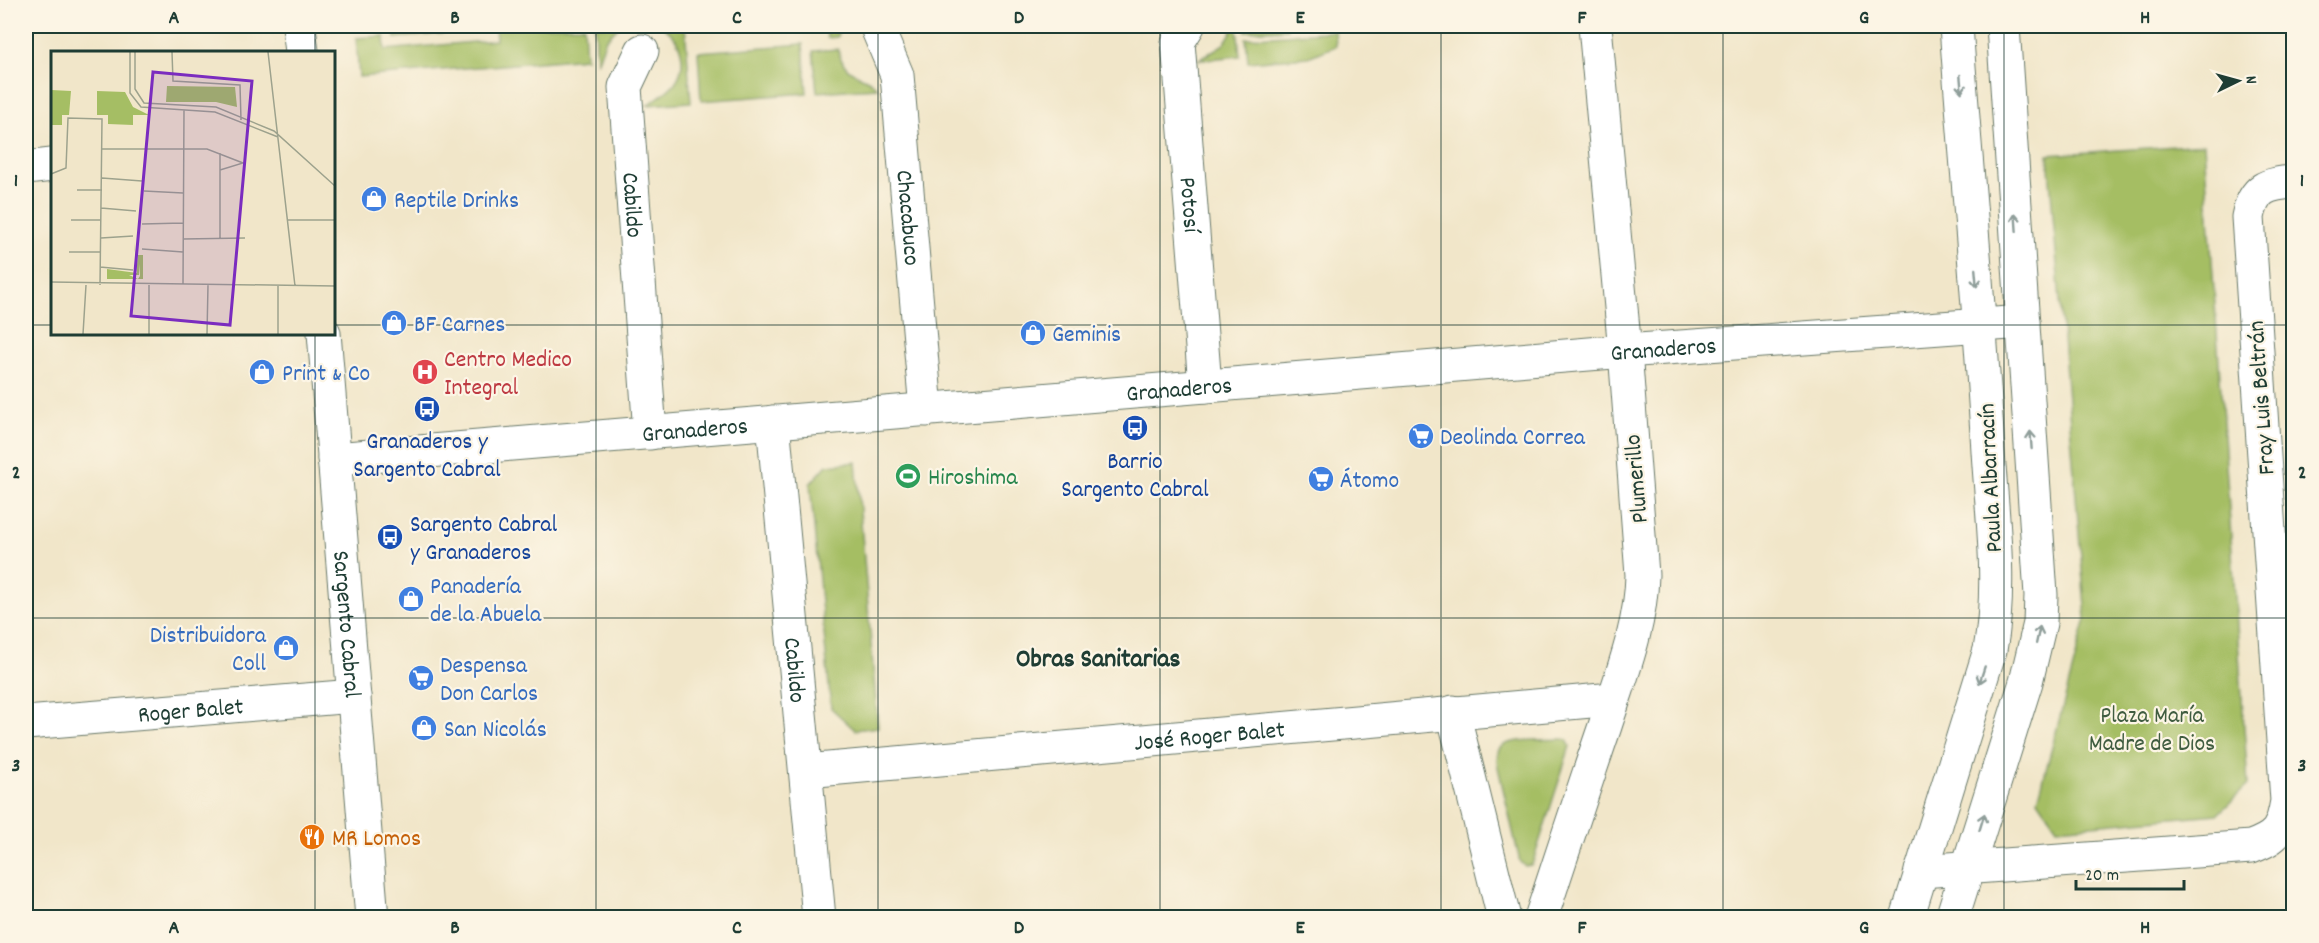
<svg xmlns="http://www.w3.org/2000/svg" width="2319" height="943" font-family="Dekko,sans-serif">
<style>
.green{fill:#a5be64;stroke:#627e4c;stroke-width:1.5}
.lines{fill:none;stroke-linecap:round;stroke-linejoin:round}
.minor-casing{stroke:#687868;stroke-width:35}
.secondary-casing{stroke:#687868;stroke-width:35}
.minor{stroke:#fff;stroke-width:33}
.secondary{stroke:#fff;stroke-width:33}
.oneway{stroke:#8f9e9a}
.grid{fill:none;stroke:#1f3d34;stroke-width:1.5;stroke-opacity:0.55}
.labels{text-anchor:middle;stroke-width:4.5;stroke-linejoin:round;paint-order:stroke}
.shop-label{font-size:24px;fill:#366cbe;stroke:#fcf5e5;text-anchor:start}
.street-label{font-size:24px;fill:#1f3d34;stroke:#fcf5e5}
.health-label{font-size:24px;fill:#be3a42;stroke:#fcf5e5;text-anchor:start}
.transit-label{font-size:24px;fill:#164399;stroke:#fcf5e5}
.leisure-label{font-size:24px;fill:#27864d;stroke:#fcf5e5;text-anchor:start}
.park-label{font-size:24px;fill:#405d40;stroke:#fcf5e5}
.food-label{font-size:24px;fill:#c56008;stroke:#fcf5e5;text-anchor:start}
.neighbourhood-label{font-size:26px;font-weight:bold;fill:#1f3d34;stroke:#fcf5e5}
.inset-road{fill:none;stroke:#9da28d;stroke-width:1.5}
.view{fill:#7b2cbf;fill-opacity:0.15;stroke:#7b2cbf;stroke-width:3}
.inset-edge{fill:none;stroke:#1f3d34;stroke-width:3}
.neatline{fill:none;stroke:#1f3d34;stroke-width:2}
.grid-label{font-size:20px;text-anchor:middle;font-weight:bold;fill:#1f3d34}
</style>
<rect width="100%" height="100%" fill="#fcf5e5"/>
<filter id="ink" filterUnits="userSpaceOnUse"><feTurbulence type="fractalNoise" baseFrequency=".0167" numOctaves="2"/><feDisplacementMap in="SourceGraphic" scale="12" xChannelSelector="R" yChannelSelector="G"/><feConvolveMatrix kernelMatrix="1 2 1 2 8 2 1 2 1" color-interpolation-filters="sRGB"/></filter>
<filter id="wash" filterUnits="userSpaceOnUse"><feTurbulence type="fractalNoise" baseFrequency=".008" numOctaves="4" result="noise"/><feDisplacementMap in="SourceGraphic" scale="24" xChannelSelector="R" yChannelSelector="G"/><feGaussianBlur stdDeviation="1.35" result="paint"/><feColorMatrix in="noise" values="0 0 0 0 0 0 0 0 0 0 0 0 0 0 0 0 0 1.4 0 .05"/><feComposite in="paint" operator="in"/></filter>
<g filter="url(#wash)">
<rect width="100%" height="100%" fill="#f1e6c9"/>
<path class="green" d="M394,26H487L488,29L395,38Z
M495,26H584L586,58L359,77L356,38L384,36L385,50L496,40Z
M595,26H619L606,39L597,63Z
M661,26H685L691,102L647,105C656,99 666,93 674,84C689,65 682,37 661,26Z
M826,26H839L837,37L827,38Z
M929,26H995L929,31Z
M1235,26H1237L1240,56L1198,60L1224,44Z
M1246,26H1286L1287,29L1246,31Z
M1335,31L1336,46L1308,57L1248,62L1246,38Z
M803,44L807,93L701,101L698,52Z
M838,49C844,80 868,73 877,88L817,92L813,51Z
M2204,144L2248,785L2218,814L2057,828L2038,800L2086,619L2048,155Z
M856,462L878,727L855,730L831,708L810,484L827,465Z
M1562,739L1567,740L1570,746L1533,862L1531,865L1525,866L1520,862L1498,767C1497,761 1496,753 1500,748C1508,738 1548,740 1562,739Z"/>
</g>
<g filter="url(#ink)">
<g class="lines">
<g class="minor-casing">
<g id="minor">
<path id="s1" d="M1188,26L1178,42L1205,386"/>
<path id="s2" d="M878,30L897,75L926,410"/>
<path id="s3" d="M642,51L625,87L650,433"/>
<path d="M26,168L52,165"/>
<path id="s4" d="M773,422L819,918"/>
<path id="s5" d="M334,459L1625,351L2023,322"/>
<path d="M1453,712L1504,918"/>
<path id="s6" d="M26,723L354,696"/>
<path id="s7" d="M806,771L1613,699"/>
<path d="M1921,871L2251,847C2278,837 2282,830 2287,801L2248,217C2254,188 2266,184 2294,182"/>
<path d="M1541,918C1562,854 1583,790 1605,726C1621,676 1641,627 1642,575L1625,351L1595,26"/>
<path d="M1907,918L1990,650C2002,585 1992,516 1988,451C1980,309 1966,167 1956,26"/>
<path d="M1952,918L2026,682L2040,623L2041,595L2003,26"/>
</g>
</g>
<g class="secondary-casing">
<g id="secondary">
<path d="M299,26L302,52"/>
<path id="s8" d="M324,333L372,918"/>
</g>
</g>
<use href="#minor" class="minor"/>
<use href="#secondary" class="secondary"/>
</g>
<defs><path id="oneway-shaft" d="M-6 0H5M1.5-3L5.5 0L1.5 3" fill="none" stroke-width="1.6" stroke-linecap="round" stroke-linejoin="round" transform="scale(1.5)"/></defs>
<g class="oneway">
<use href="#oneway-shaft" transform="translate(1961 84) rotate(85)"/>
<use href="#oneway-shaft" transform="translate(2016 222) rotate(-94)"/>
<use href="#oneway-shaft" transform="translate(1976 278) rotate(85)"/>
<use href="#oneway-shaft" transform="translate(2031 440) rotate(-94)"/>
<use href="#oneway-shaft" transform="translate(2038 635) rotate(-78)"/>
<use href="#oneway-shaft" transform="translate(1982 675) rotate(108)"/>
<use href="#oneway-shaft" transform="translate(1982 822) rotate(-73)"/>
</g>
</g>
<path class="grid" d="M315,26V52M596,26V918M878,26V918M1160,26V918M1441,26V918M1723,26V918M2004,26V918M26,325H52M333,325H2294M315,333V918M26,618H2294"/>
<defs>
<g id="shop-disc" transform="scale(1.35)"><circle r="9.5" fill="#3f7fe0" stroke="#fcf5e5"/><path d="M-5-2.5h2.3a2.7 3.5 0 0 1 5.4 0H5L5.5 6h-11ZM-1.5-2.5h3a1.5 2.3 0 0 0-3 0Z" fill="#fff"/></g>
<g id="hospital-disc" transform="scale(1.35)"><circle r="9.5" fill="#e0444e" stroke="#fcf5e5"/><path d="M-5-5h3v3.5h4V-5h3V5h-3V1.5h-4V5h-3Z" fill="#fff"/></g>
<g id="bus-disc" transform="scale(1.35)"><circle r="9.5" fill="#1a4fb4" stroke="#fcf5e5"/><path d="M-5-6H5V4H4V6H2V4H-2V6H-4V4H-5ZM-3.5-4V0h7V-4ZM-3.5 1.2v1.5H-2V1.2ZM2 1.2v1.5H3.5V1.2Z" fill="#fff"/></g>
<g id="supermarket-disc" transform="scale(1.35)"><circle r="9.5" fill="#3f7fe0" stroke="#fcf5e5"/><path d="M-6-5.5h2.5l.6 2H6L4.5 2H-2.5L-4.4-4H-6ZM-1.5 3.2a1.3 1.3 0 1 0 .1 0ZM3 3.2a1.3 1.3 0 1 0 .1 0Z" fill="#fff"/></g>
<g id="stadium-disc" transform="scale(1.35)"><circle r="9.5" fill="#2e9e5b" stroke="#fcf5e5"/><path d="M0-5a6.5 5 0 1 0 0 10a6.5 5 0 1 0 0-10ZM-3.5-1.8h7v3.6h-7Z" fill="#fff"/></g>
<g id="restaurant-disc" transform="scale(1.35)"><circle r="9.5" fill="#e8710a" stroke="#fcf5e5"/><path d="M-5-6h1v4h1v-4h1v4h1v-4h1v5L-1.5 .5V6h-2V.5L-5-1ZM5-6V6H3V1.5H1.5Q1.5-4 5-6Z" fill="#fff"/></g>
</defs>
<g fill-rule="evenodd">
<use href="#shop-disc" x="374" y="199"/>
<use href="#shop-disc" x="394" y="323"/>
<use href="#shop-disc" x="1033" y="333"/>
<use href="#shop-disc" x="262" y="372"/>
<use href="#hospital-disc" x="425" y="372"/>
<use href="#bus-disc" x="427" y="409"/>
<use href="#bus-disc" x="1135" y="428"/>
<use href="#supermarket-disc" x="1421" y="436"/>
<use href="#stadium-disc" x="908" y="476"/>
<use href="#supermarket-disc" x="1321" y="479"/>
<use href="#bus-disc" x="390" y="537"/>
<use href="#shop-disc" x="411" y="599"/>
<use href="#shop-disc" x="286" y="648"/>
<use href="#supermarket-disc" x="421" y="678"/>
<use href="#shop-disc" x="424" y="728"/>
<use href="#restaurant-disc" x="312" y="837"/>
</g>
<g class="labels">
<g class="shop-label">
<text x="394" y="207">Reptile Drinks</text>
<text x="414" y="331">BF Carnes</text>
<text x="1052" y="341">Geminis</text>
<text x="282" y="380">Print &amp; Co</text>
<text x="1440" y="444">Deolinda Correa</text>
<text x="1340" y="487">Átomo</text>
<text x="430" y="593">Panadería<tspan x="430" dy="28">de la Abuela</tspan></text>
<text x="266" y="642" text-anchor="end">Distribuidora<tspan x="266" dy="28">Coll</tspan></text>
<text x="440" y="672">Despensa<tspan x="440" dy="28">Don Carlos</tspan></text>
<text x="444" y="736">San Nicolás</text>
</g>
<g class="street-label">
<text dy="8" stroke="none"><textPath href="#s3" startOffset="158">Cabildo</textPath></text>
<text dy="8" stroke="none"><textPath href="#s1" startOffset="182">Potosí</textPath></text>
<text dy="8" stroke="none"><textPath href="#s2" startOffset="192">Chacabuco</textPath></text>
<text dy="8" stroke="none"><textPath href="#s5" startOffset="1334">Granaderos</textPath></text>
<text dy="8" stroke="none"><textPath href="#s5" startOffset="848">Granaderos</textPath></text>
<text transform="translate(2260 398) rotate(-94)" y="8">Fray Luis Beltrán</text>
<text dy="8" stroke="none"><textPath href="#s5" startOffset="362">Granaderos</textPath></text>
<text transform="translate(1989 478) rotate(-93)" y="8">Paula Albarracín</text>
<text transform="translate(1635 479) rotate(-95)" y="8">Plumerillo</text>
<text dy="8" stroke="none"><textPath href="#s8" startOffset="292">Sargento Cabral</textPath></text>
<text dy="8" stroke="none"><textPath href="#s4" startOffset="249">Cabildo</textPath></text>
<text dy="8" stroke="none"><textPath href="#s6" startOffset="165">Roger Balet</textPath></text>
<text dy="8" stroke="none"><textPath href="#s7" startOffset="405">José Roger Balet</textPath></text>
</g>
<g class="health-label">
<text x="444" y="366">Centro Medico<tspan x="444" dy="28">Integral</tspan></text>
</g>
<g class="transit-label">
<text x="427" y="448">Granaderos y<tspan x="427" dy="28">Sargento Cabral</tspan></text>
<text x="1135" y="468">Barrio<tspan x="1135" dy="28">Sargento Cabral</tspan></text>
<text x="410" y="531" text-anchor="start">Sargento Cabral<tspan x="410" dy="28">y Granaderos</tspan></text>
</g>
<g class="leisure-label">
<text x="928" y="484">Hiroshima</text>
</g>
<g class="park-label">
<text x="2152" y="722">Plaza María<tspan x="2152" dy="28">Madre de Dios</tspan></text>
</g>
<g class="food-label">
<text x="332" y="845">MR Lomos</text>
</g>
<g class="neighbourhood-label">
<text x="1098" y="666">Obras Sanitarias</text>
</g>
</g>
<g transform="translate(51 51)">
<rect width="284" height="284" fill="#f1e6c9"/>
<path d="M116,35L184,36L186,56L165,51H115ZM0,39L20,40L18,64H11V74H0ZM46,40L74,41L82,56L98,64H82V74L57,73V64H46ZM83,191L86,214L87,204H92V228H87L89,225V213L88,224H78L87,228H56V218L86,222Z" fill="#a5be64"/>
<path class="inset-road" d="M79,1V42L90,56L164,61L227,86M84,1V38L93,52L165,56L223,80L284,135M121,1L122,30L189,34L190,69M217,1L244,235M51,98H156L192,112L169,119M169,102V188M0,123L15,117L17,67L51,68L49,234M51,127L91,130M26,139H51M93,140L132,142M50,157L85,160M20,169H50M237,169H284M91,173L132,172M50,187L82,185M132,188L194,187M91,198L132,201M18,201H49M49,216L82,219M0,231L284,235M132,234L133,59M32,283L35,234M98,283V234M156,283L157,234M227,283V235"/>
<path class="view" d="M102,21L201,30L179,274L80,265Z"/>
<rect width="284" height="284" class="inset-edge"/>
</g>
<rect width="2319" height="943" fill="none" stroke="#fcf5e5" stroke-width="66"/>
<g transform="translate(2238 81) rotate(85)" stroke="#fcf5e5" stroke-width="4.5" paint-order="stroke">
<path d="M0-4.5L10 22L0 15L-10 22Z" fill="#1f3d34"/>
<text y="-9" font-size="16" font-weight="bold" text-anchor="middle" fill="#1f3d34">N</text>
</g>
<path d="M2076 880v9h108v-9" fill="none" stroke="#1f3d34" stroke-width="3"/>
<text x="2085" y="880" font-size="18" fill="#1f3d34" stroke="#fcf5e5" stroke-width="4.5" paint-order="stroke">20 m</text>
<rect x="33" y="33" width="2253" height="877" class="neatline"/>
<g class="grid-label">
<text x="174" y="23">A</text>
<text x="455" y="23">B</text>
<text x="737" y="23">C</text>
<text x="1019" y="23">D</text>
<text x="1300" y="23">E</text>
<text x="1582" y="23">F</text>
<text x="1864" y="23">G</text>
<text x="2145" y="23">H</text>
<text x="16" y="186">1</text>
<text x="2302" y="186">1</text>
<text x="16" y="478">2</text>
<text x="2302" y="478">2</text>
<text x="16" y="771">3</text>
<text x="2302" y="771">3</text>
<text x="174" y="933">A</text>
<text x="455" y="933">B</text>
<text x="737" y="933">C</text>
<text x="1019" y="933">D</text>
<text x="1300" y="933">E</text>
<text x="1582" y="933">F</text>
<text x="1864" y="933">G</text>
<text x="2145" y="933">H</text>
</g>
</svg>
